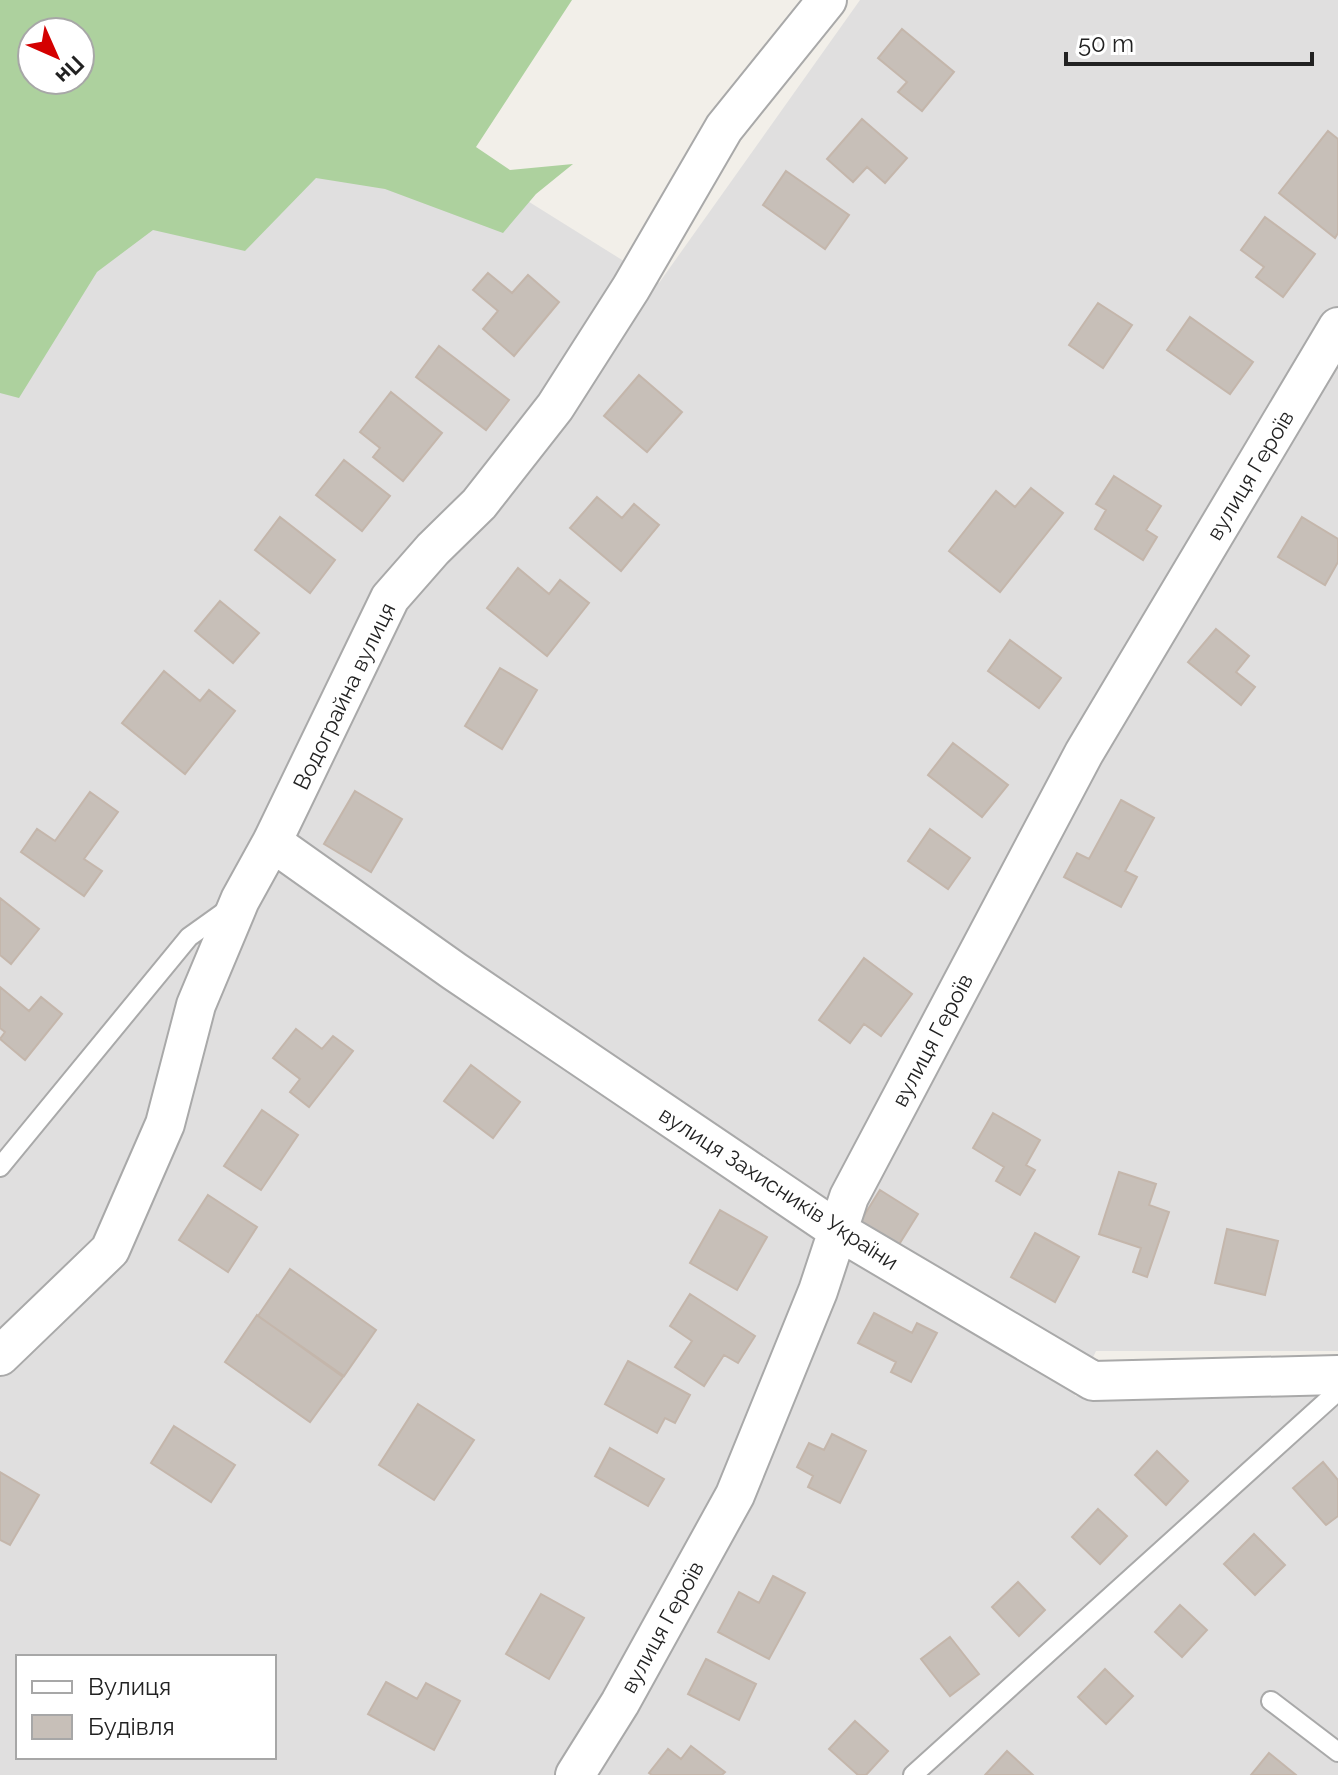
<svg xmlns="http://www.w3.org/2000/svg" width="1338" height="1775" font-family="Raleway,sans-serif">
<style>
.residential{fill:#e0dfdf;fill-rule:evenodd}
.forest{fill:#add19e;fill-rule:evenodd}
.building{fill:#c7bfb8;stroke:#c4b6ab;stroke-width:2}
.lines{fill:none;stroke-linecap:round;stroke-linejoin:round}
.service-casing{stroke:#a9a9a9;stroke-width:22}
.minor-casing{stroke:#a9a9a9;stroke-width:42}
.service{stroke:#fff;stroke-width:18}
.minor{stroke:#fff;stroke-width:38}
.labels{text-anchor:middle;stroke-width:8;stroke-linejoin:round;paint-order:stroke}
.street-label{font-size:22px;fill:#222;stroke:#fff}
</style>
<rect width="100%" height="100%" fill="#f2efe9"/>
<path class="residential" d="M860,0H1338V1351H1096L1075,1396L1338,1394V1775H0V266L428,139L659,283ZM18,1657H274V1757H18Z"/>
<path class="forest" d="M0,0H572L476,147L510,170L573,164L536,194L503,233L385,189L316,178L245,251L153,230L97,272L19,398L0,393ZM32,32H80V80H32Z"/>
<path class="building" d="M902,29L954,72L922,111L898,92L907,82L878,58Z
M862,119L907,158L885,183L867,167L853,182L827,159Z
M1328,131L1338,139V233L1335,238L1279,193Z
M786,171L849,215L825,249L763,205Z
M1265,217L1315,254L1283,297L1256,277L1264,267L1241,250Z
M488,273L512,293L528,275L559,302L514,356L483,329L498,311L473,290Z
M1098,303L1132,325L1103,368L1069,345Z
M1190,317L1253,362L1230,394L1167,350Z
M439,346L509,400L486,430L416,377Z
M639,375L682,412L647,452L604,416Z
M391,392L442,433L403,481L373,457L380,448L360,432Z
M344,460L390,496L362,531L316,495Z
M1114,476L1161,506L1146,530L1157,537L1143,560L1095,529L1106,510L1096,504Z
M1031,488L1063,513L1000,592L949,551L996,491L1015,507Z
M597,497L622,518L634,504L659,525L621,571L570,528Z
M280,517L335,560L310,593L255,550Z
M1302,517L1338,539V562L1325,585L1278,557Z
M518,568L549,594L560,580L589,603L547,656L487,608Z
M220,601L259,633L233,663L195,631Z
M1216,629L1249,656L1236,672L1255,687L1241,705L1188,662Z
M1010,640L1061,678L1039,708L988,671Z
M500,668L537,690L502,749L465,726Z
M164,671L200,701L209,690L235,711L185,774L122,723Z
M953,743L1008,785L982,817L928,775Z
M355,791L402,819L371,872L324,844Z
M90,792L118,812L84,859L102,871L84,896L21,852L37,829L55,841Z
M1121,800L1154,818L1125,871L1137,877L1121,907L1064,877L1077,853L1089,859Z
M930,829L970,858L948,889L908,861Z
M0,898L39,929L11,964L0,955Z
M864,958L912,994L881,1036L864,1024L850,1043L819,1020Z
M0,987L29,1011L41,997L62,1014L25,1060L0,1039L5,1032L0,1028Z
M296,1029L322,1049L333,1036L353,1051L309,1107L290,1092L300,1079L273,1058Z
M471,1065L520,1102L493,1138L444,1101Z
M262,1110L298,1135L261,1190L224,1166Z
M993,1113L1040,1140L1026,1165L1035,1170L1020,1195L996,1181L1004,1167L973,1148Z
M1119,1172L1156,1184L1149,1205L1169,1212L1147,1277L1133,1272L1141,1248L1099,1234Z
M880,1190L918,1214L898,1246L860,1222Z
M208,1195L257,1227L228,1272L179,1240Z
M720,1210L767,1237L737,1290L690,1263Z
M1227,1229L1278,1241L1265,1295L1215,1283Z
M1035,1233L1079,1257L1055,1302L1011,1277Z
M290,1269L376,1330L344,1376L258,1316Z
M690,1294L755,1336L738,1363L724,1355L704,1386L675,1367L692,1341L670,1326Z
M874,1313L912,1333L917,1323L937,1333L911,1382L891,1372L896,1362L858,1343Z
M257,1315L343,1377L310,1422L225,1362Z
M628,1361L690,1395L675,1423L665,1418L657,1433L605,1404Z
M418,1404L474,1440L434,1500L379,1465Z
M174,1426L235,1465L211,1502L151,1463Z
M832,1434L866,1451L840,1503L808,1487L813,1476L797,1467L809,1443L824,1450Z
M610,1448L664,1479L648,1506L595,1476Z
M1157,1451L1188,1481L1166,1505L1135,1475Z
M1323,1462L1338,1480V1516L1326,1525L1293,1488Z
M0,1472L39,1495L10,1545L0,1540Z
M1098,1509L1127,1536L1100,1564L1072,1537Z
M1254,1534L1285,1565L1255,1595L1224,1564Z
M773,1576L805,1593L769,1659L718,1632L739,1592L759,1603Z
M1018,1582L1045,1610L1019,1636L992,1607Z
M541,1594L584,1618L549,1679L506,1654Z
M1180,1605L1207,1630L1182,1657L1155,1632Z
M950,1637L979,1674L950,1696L921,1659Z
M706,1659L756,1684L739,1720L688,1694Z
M1105,1669L1133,1696L1106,1724L1078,1697Z
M386,1682L417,1699L426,1683L460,1701L434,1750L368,1714Z
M855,1721L888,1751L866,1775H858L829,1749Z
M691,1746L725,1772L722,1775H652L649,1773L668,1749L681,1759Z
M1007,1751L1033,1775H985Z
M1269,1753L1296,1775H1251Z"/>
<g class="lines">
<g class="service-casing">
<path id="service" d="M0,1167L189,937L231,907
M1271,1701L1338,1752
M913,1775L1338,1391"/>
</g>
<g class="minor-casing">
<path id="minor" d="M272,842L454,971L837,1230L1093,1381L1338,1375
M0,1356L110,1250L165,1124L196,1005L240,900L272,842L390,598L433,549L479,504L555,407L631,288L724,128L827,0
M575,1775L620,1703L735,1495L818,1291L849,1197L1084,753L1338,327"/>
</g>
<use href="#service" class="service"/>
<use href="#minor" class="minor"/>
</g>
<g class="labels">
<g class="street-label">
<text transform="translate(1250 475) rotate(-59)" y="8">вулиця Героїв</text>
<text transform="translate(344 696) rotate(-64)" y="8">Водограйна вулиця</text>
<text transform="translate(932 1040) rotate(-62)" y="8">вулиця Героїв</text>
<text transform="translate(779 1188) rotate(33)" y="8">вулиця Захисників України</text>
<text transform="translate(662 1627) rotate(-61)" y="8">вулиця Героїв</text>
</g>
</g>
<rect x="16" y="1655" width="260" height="104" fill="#ffffff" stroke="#a7a7a7" stroke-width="2"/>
<rect x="32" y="1681" width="40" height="12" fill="#ffffff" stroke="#a7a7a7" stroke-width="2"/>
<text x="88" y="1695" font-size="24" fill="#222222">Вулиця</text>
<rect x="32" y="1715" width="40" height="24" fill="#c7bfb8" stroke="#a7a7a7" stroke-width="2"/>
<text x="88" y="1735" font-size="24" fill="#222222">Будівля</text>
<g transform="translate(56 56) rotate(135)"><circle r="38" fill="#ffffff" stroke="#a7a7a7" stroke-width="2"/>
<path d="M0-6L14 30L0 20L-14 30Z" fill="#d40000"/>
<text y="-12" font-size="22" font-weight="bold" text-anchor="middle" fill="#222222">Пн</text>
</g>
<path d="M1066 52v12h246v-12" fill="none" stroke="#222222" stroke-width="4"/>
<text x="1078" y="52" font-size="24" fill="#222222" stroke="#ffffff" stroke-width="6" paint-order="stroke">50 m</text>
</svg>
